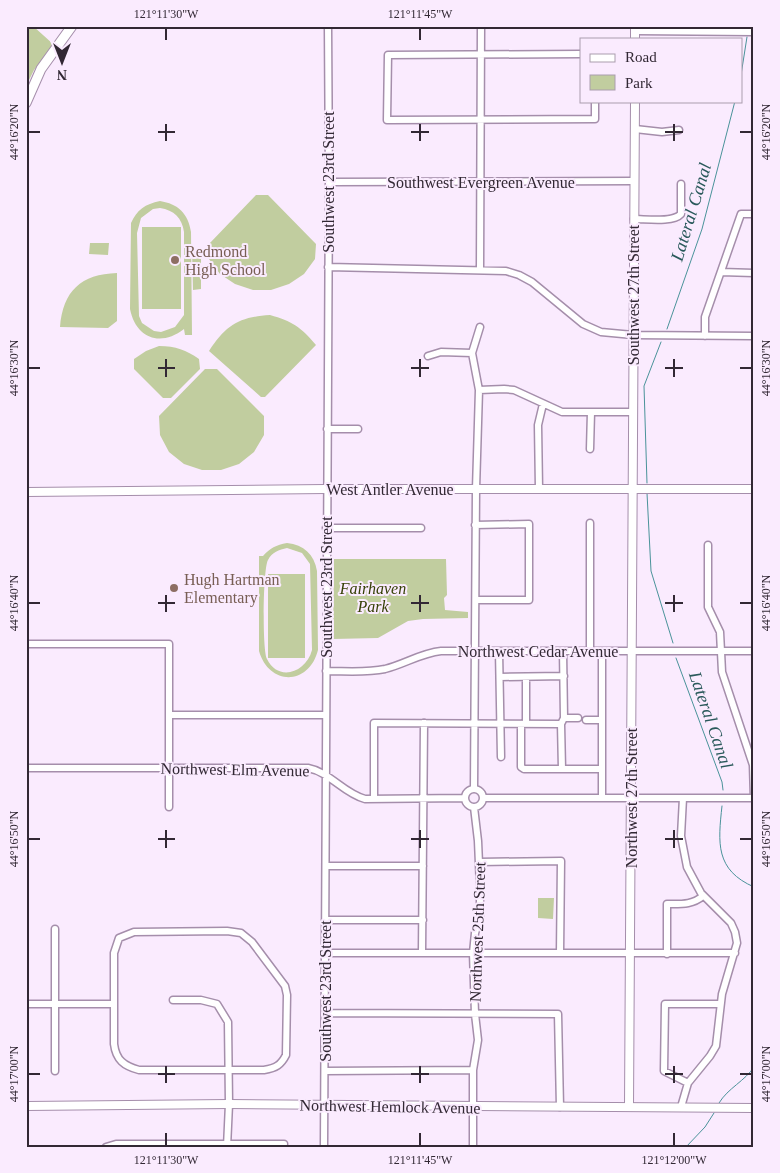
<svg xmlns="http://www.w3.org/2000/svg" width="780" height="1173" font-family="'Times New Roman',serif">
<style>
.green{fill:#c1cd9f;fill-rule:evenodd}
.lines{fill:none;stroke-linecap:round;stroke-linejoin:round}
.stream{stroke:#4a939a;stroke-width:1}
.minor-casing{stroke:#a58eab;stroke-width:9}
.tertiary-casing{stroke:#a58eab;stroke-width:10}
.secondary-casing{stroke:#a58eab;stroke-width:11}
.minor{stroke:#fff;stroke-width:6}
.tertiary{stroke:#fff;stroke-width:8}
.secondary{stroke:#fff;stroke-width:9}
.ticks{fill:none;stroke:#322834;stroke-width:2}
.education-dot{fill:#8d6e63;stroke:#faebfe;stroke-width:2}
.labels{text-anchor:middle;stroke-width:4;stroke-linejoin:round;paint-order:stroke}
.street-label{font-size:16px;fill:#322834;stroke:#faebfe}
.education-label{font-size:16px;fill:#785e54;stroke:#faebfe;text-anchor:start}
.park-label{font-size:16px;font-style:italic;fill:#353f05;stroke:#faebfe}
.water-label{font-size:18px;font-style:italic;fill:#2a595b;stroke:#faebfe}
.neatline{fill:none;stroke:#322834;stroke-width:2}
.ticks-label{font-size:12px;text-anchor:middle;fill:#322834}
</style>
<rect width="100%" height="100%" fill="#faebfe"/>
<path class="green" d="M26,26H33L53,44L34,70L26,86Z
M256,195H268L316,244L315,259L304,274L289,284L271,290H253L235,284L220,274L209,259V244Z
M160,201C178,204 188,213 191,232L192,335H185L184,329C161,347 136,339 130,309L131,223C137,210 145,204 160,201ZM160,208C174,210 182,218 184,232V315L175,327L161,332L154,331L142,323L139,316L137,233L141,218L153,209Z
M142,227H181V309H142Z
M90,243H109L108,255L89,254Z
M192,250H201V266H204V274H201V289L193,290Z
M117,273V321L108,328L60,327C63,291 81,274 117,273Z
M270,315C292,321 301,327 316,345L265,397H261L209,351C226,325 239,317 270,315Z
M159,346C176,346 186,350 199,359L200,369L171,398H163L134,369V359L146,351Z
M205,369H217L264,416V435L254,452L239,464L221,470H202L184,464L169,452L160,435L159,416Z
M287,543C304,545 314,554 317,571L318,650C309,686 269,686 259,651V556H263C270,548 276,545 287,543ZM287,548L302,553L310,564L312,650C306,673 278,682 267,659C262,650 263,568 268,560C272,552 279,550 287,548Z
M334,559H446L447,595L444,598L445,610L468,612V618L423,619L408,621L378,638L333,639Z
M268,574H305V658H268Z
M538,898H554L553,919L538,918Z"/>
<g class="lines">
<path class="stream" d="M741,75L747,37
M667,329L702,229L735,101
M647,483L644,386L661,342
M647,493L651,571L673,643
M676,658L722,782L723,790
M722,806C718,843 715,870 754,887
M719,1103C728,1088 745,1081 754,1067
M686,1147L705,1127L714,1113"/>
<g class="minor-casing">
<path id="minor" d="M635,31L754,32
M581,54L388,55L387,120L595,119V101
M635,129L662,132L679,130
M329,182L634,181
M634,219C646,219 673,223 681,214V184
M328,267L506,271L519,275L532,282L583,324L601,332L633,335L754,336
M480,269L481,26
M721,272L754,273
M705,336V317L741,214H754
M428,356L441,352L472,353
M479,390L504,389L514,390L562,412H633
M327,429H358
M590,449L591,412
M539,489L538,425L543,404
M475,525L529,524V600H476
M326,528H421
M708,545V607L720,632L722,672L753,765L754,798
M26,644H169V807
M499,651L501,757
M590,651V523
M326,671C346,671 366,673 385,669C405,664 421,653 441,651H754
M500,677L564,676
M526,677V724
M169,715H326
M564,718H578
M586,720H602
M521,724V767L524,769H602
M26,768H308C330,772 343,793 365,799L465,798
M562,769L561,724L564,718L563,651
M465 798a9 9 0 1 1 18 0a9 9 0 1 1-18 0Z
M474,789L476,489L479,390L472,353L480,327
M483,798H754
M602,798V651
M374,799V723L561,724
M479,862L561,861L560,953
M326,866H423
M325,920H423
M227,931L241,933L252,942L285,986L287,995L286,1055C281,1065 276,1068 264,1070H139C124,1066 116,1060 114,1044V953L119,938L134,932Z
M324,953H735
M422,953L424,723
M667,954V904C682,904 692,905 703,896
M173,1000H201L217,1004L228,1022L229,1104L227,1147
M26,1004H114
M325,1013L558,1014L560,1107
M55,1071V929
M325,1071L473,1070
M688,1083L664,1071L665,1004H720
M681,1107L688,1083L710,1056L716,1046L722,994L737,943L735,932L731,923L701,893L687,867L681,836L683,798
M106,1147L116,1144H284
M324,1147L329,182L328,26
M473,1147V1070L478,1040L475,1014L473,953L475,933L480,917V887L478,841L474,807"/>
</g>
<g class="tertiary-casing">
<path id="tertiary" d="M635,26V39
M26,492L326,489H754
M26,1106L229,1104L754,1108
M629,1107L635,101"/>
</g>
<g class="secondary-casing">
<path id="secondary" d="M26,103L41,69L72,26"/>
</g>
<use href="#minor" class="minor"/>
<use href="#tertiary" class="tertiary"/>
<use href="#secondary" class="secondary"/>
</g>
<path class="ticks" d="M166,28V40M420,28V40M166,124V141M420,124V141M674,124V141M28,132H40M158,132H175M411,132H429M665,132H683M740,132H752M166,359V377M420,359V377M674,359V377M28,368H40M158,368H175M411,368H429M665,368H683M740,368H752M166,595V612M420,595V612M674,595V612M28,603H40M158,603H175M411,603H429M665,603H683M740,603H752M166,830V848M420,830V848M674,830V848M28,839H40M158,839H175M411,839H429M665,839H683M740,839H752M166,1066V1083M420,1066V1083M674,1066V1083M28,1074H40M158,1074H175M411,1074H429M665,1074H683M740,1074H752M166,1133V1146M420,1133V1146M674,1133V1146"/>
<g class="education-dot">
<circle cx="175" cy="260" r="5"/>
<circle cx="174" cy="588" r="5"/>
</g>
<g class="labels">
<g class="street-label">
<text transform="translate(328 182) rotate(-90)" y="6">Southwest 23rd Street</text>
<text x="481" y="188">Southwest Evergreen Avenue</text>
<text transform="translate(633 295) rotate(-90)" y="6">Southwest 27th Street</text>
<text x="390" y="495">West Antler Avenue</text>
<text transform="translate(326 587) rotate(-90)" y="6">Southwest 23rd Street</text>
<text x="538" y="657">Northwest Cedar Avenue</text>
<text transform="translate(235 769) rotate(1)" y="6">Northwest Elm Avenue</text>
<text transform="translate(631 798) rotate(-90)" y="6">Northwest 27th Street</text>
<text transform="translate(477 932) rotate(-88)" y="6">Northwest 25th Street</text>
<text transform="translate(325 991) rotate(-90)" y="6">Southwest 23rd Street</text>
<text transform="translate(390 1106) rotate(1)" y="6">Northwest Hemlock Avenue</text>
</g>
<g class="education-label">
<text x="185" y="257">Redmond<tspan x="185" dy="18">High School</tspan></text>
<text x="184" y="585">Hugh Hartman<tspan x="184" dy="18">Elementary</tspan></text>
</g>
<g class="park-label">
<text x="373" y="594">Fairhaven<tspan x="373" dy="18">Park</tspan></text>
</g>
<g class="water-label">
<text transform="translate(691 212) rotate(-73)" y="6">Lateral Canal</text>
<text transform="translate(711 720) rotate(71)" y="6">Lateral Canal</text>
</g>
</g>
<rect width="780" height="1173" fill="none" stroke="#faebfe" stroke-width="55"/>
<rect x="580" y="38" width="162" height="65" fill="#faebfe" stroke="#aa9dad"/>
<rect x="590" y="54" width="25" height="8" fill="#ffffff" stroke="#aa9dad"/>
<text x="625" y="62" font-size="15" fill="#322834">Road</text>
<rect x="590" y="75" width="25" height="15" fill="#c1cd9f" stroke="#aa9dad"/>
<text x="625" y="88" font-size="15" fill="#322834">Park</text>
<g transform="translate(62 62) rotate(180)" stroke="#faebfe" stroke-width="4" paint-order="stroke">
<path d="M0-4L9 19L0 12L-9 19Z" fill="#322834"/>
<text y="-8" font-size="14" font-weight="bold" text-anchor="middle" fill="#322834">N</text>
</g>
<rect x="28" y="28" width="724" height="1118" class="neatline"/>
<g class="ticks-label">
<text x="166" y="18">121°11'30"W</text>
<text x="420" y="18">121°11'45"W</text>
<text transform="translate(766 132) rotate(-90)" y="4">44°16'20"N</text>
<text transform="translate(14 132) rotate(-90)" y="4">44°16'20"N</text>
<text transform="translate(766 368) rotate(-90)" y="4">44°16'30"N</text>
<text transform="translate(14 368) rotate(-90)" y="4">44°16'30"N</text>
<text transform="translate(766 603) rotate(-90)" y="4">44°16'40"N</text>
<text transform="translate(14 603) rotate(-90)" y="4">44°16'40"N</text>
<text transform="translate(766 839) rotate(-90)" y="4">44°16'50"N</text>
<text transform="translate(14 839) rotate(-90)" y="4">44°16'50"N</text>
<text transform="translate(766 1074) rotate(-90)" y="4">44°17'00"N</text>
<text transform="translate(14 1074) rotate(-90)" y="4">44°17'00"N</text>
<text x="166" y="1164">121°11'30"W</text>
<text x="420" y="1164">121°11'45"W</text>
<text x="674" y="1164">121°12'00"W</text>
</g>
</svg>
